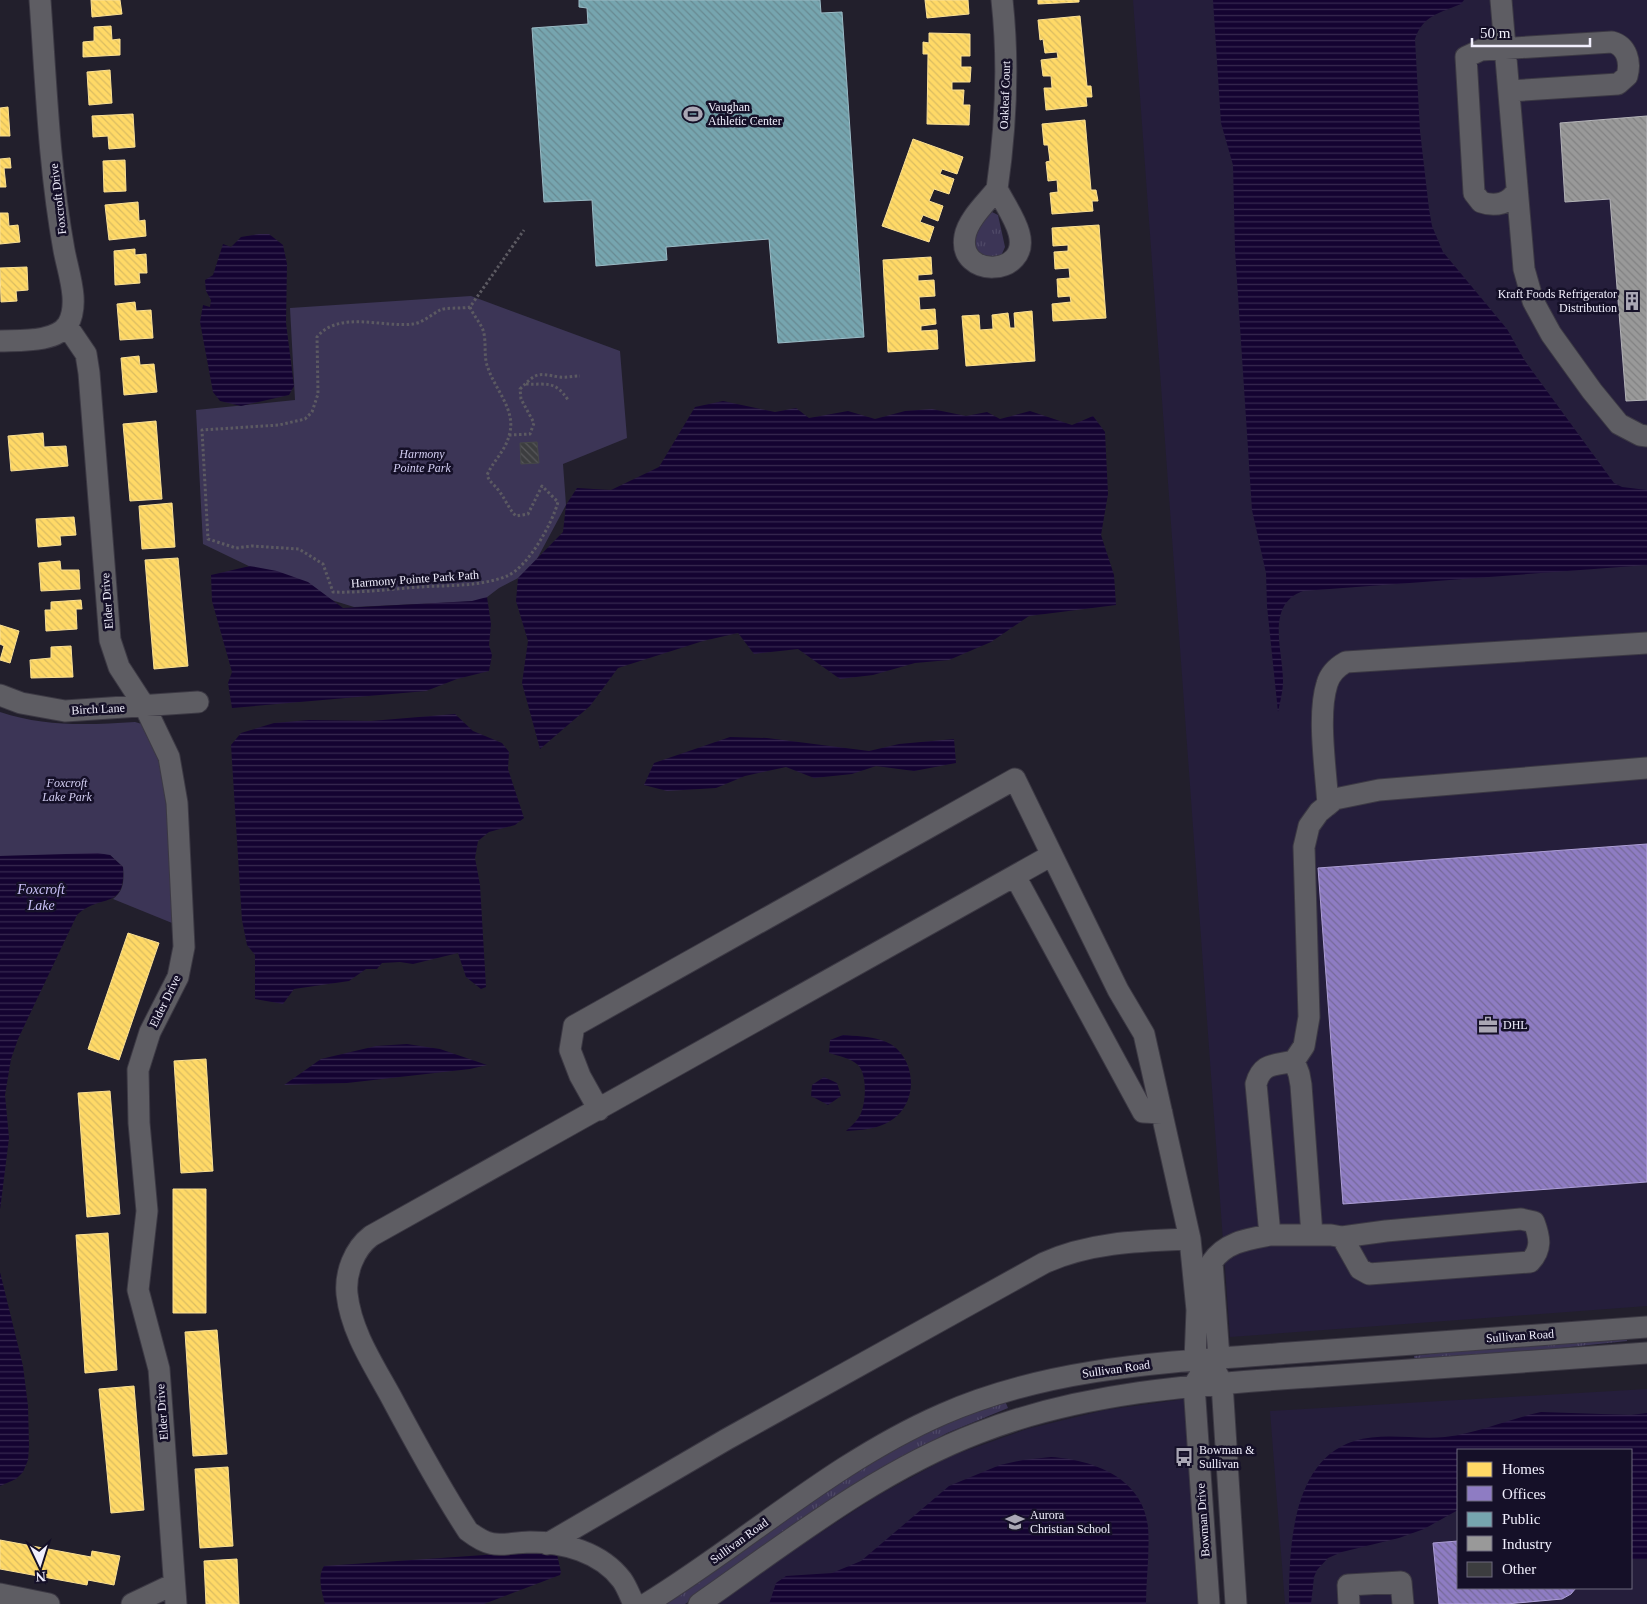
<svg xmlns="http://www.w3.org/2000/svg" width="1647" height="1604" font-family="'Times New Roman',serif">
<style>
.built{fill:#251e3b;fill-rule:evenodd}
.grass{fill:url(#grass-tufts)}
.green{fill:#3c3556}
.water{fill:url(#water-rules)}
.homes{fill:url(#homes-back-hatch);stroke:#fbe093}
.offices{fill:url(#offices-back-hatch);stroke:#ac9ed4}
.public{fill:url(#public-back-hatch);stroke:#9bbbc6}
.industry{fill:url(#industry-back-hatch);stroke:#b3b3b7}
.building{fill:url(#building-back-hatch);stroke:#464848}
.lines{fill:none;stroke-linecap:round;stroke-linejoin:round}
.minor-casing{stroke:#3c3944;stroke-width:23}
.path{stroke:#5c5a62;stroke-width:3;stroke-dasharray:2.5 2.5;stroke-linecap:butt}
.minor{stroke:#5e5d63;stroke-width:21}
.labels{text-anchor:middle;stroke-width:5;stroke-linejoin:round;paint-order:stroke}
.street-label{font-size:12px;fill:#f1effd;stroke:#151028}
.poi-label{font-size:12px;fill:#f1effd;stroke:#151028;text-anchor:start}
.park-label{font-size:12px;font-style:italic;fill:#d3cef2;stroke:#151028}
.water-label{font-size:14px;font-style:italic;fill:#cac1f7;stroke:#151028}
</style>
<defs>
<pattern id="grass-tufts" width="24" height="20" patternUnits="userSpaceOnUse" patternTransform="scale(1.25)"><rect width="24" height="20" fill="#3c3556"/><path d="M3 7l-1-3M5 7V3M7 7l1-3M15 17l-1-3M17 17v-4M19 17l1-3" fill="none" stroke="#4f4967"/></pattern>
<pattern id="water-rules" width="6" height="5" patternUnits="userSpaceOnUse" patternTransform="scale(1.25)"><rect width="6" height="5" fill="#140331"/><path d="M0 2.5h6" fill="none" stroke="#372850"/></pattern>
<pattern id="homes-back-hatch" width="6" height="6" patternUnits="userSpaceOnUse" patternTransform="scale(1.25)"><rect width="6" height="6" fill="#ffd966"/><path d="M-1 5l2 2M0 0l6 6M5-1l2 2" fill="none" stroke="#dabc61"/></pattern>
<pattern id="offices-back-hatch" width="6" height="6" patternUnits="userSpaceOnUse" patternTransform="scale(1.25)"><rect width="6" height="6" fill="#8e7cc3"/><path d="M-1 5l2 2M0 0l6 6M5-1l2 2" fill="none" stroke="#766a99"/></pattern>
<pattern id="public-back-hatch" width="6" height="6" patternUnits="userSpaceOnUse" patternTransform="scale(1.25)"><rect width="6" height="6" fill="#76a5af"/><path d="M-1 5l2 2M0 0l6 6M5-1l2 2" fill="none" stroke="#688991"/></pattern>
<pattern id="industry-back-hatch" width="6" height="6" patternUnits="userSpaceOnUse" patternTransform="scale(1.25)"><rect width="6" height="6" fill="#999"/><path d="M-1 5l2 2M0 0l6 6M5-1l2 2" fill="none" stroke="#818182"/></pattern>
<pattern id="building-back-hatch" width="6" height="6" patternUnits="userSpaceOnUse" patternTransform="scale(1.25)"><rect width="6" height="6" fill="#3c3d3f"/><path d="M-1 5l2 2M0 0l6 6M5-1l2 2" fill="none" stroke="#59595c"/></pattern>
</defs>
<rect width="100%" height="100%" fill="#221f2c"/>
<path class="built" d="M1133,0H1647V1306L1230,1337Z
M1647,1389V1604H1285L1270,1411ZM1458,1450H1631V1588H1458Z
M1185,1399L1199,1604H717L797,1548L877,1496L951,1456L1027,1429L1105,1410Z"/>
<path class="grass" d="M992,212L998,215L1005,247L1001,256L978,257L974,238L988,214Z
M1627,1335V1341L1415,1363L1414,1356L1530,1342Z
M1005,1401L1008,1408L947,1433L848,1488L725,1578L685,1604H664C741,1549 817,1490 901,1445C934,1427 970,1414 1005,1401Z"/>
<path class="green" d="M471,296L620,351L627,438L563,464L566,505L530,572L499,588L482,601L354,607L299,590L203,544L196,410L295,400L290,308Z
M0,712C45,727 88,725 135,722L142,724L166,773L177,925L113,899C124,891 124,881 123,867L110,855L0,856Z"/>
<path class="water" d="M1213,0H1464L1461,4C1440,13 1423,15 1415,39L1420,131L1429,209L1432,226L1443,252L1507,329L1525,361L1614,483L1622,487L1647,490V565L1303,591C1265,605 1283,650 1283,681C1283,691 1280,702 1278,712L1267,606L1266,573L1252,510L1235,250L1233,165L1221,123Z
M259,234H269L283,245L287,264L286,323L294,386L289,395L241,406L220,401L213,392L200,322L203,305L210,307L211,300L206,291L205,280L213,275L223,244L231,247L241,237Z
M723,401L775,412L796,408L809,418L848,411L875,419L905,411L932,409L966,416L987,412L1000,419L1030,411L1072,425L1093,416L1105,432L1108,494L1101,535L1114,575L1116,605L1029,616L991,642L949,660L915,663L873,675L840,679L798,649L754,654L738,633L703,641L618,668L590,706L540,749L522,683L528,641L516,601L518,578L563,532L566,505L577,488L611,490L659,467L695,407Z
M250,566L277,571L308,582L343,608L472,601L487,597L491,624L489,645L492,655L489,671L457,679L426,691L232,708L228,683L232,672L212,601L211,575Z
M455,714L473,731L502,743L509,752L508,769L524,818L515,825L489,832L478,841L475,858L480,885L486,987L481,989L466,977L458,953L413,964L400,962L382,963L377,969H366L349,981L294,989L283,1004L255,999V955L247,945L242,920L231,745L241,733L274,723L309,720L371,721Z
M730,737L767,738L869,751L899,744L954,739L956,763L914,771L876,766L852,774L814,778L786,767L745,776L716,788L667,791L644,785L654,763Z
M98,853L110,855L123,867C126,911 100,893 77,915L18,1039L11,1059L5,1095L9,1138L0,1210V1272L23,1366L28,1406L29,1446L28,1460L23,1472L16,1479L0,1486V856Z
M843,1035C855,1036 869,1036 881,1040C913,1049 921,1094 897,1116C882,1129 864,1130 846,1131C850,1127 856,1122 859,1117C866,1106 868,1075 858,1065C850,1058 839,1056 829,1053L830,1040Z
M407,1044L440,1049L487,1065L470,1069L347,1083L284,1085L321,1059L376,1046Z
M824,1077L837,1083L841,1096L828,1105L811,1096L812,1085Z
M1541,1412L1631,1415L1647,1413V1559H1631V1450H1458V1510L1424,1529L1399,1538L1342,1552L1328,1558L1317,1570L1314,1577L1311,1604H1289C1289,1550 1291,1461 1354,1441C1384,1432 1415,1440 1445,1437C1479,1433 1508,1419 1541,1412Z
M1051,1457C1094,1460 1143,1478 1148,1527C1150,1552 1146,1579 1146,1604H769L776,1583L786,1576L832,1573L861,1561L949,1486L1000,1465L1023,1460Z
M556,1550L561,1572L560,1575L484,1604H325C322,1593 317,1576 324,1566Z"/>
<path class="homes" d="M91,0H120L122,14L92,17Z
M925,0H968L969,14L927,18Z
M1038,0H1079V2L1038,4Z
M1080,16L1087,86H1091L1092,97H1086L1087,106L1046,110L1044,88H1052L1051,76H1043L1041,60L1058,58L1057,52L1045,53L1043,39L1040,40L1038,20Z
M111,26L112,40L120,39V55L83,57V42L94,41V27Z
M929,33L970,34V56H961V67H971L970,82H952V90H964L963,105H970L969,125L927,124L928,54H923V42L929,43Z
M110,70L112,103L89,105L87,72Z
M8,107L10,136H0V108Z
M133,114L135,147L109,149L108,136L93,137L92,116Z
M1085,120L1091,190H1096L1098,201H1092L1093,211L1052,214L1050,193L1058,192L1057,180L1048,181L1046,162L1050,161L1048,145H1044L1042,124Z
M913,139L963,157L957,174L942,169L940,174L954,179L949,194L934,189L929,201L943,206L938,221L923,215L920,222L934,227L929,242L882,226Z
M10,158L11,168H4L6,187H0V159Z
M125,160L126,191L104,192L103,161Z
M138,202L139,221L145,220L146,236L109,240L105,205Z
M0,213H8L9,226L18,225L20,242L0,244Z
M1099,225L1106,318L1053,321L1052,304L1071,302L1070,296L1058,297L1057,279L1070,278L1069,268L1055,269L1054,252L1068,251V245L1053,246L1052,228Z
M135,249V255L146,254L147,273H139L140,283L115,285L114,251Z
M931,257L932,274L918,275V281L934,280L935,296L919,297L920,310L935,309L936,324L921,326V331L937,330L938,349L888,352L883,260Z
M27,267L28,290L16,291L17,301L1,302L0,268Z
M135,302L136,311L151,310L153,338L120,340L117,304Z
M1032,311L1035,361L966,366L962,316L979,315L980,330L993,329L992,315L1008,313L1010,328H1015L1014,313Z
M139,356L140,365L154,364L157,392L124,395L121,358Z
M156,421L162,499L130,501L123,424Z
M43,433L44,447L66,446L68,466L11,471L8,436Z
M172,503L175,547L142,549L139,506Z
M74,517L76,535L60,536L61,545L38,547L36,519Z
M178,558L188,666L154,669L145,560Z
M60,561L61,570H79L80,589L41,591L39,563Z
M81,600L82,609H76L77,629L46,631L45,610H51V602Z
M0,625L19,631L10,663L0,660L4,646L0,644Z
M71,646L73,677L31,678L30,660L51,658V647Z
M128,933L159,943L119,1060L88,1049Z
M206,1059L213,1171L181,1173L174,1061Z
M110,1091L120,1214L87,1217L78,1093Z
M173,1189H206V1313H173Z
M108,1233L117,1370L85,1373L76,1235Z
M217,1330L227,1454L193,1456L185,1332Z
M134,1386L144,1510L111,1513L99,1389Z
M228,1467L233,1546L200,1548L195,1469Z
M0,1540L91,1557L92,1551L120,1556L114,1585L88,1580L87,1585L0,1569Z
M237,1559L239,1604H206L204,1561Z"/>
<path class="offices" d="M1647,844V1182L1343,1204L1318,868Z
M1458,1541V1588H1576L1571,1594L1562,1599L1506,1604H1439L1433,1543Z"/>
<path class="public" d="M579,0H820L821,13L842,12L864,337L778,343L769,239L666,247L667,260L596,266L592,200L544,202L532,28L588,24L587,8L579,7Z"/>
<path class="industry" d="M1647,116V400L1626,401L1610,199L1565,202L1560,123Z"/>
<path class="building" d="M537,442L539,463L521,464L520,443Z"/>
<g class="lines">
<g class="minor-casing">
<path id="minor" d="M1501,0L1524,269L1533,301L1551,334L1592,391L1619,424L1640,435L1647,436
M1509,91L1618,84L1627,76C1631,62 1627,46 1612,42L1481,50L1466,57L1474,193L1481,202C1495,207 1510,204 1517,190
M997,189C1004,203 1015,218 1019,233C1031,277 957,279 965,236C968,219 987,202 997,189Z
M997,189C1006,126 1009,63 1002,0
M67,326L86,354L89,373L110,640L119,667L145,707L169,757L177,803L184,947L178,977L150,1032L138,1070L139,1123L147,1211L138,1290L159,1369L176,1604
M0,341C19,340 56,343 68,324C80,303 68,272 64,250C49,168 46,83 40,0
M0,695L21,703L65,711L198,702
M1328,805C1326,771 1317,715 1327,684C1330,673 1337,667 1346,662L1647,643
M1015,876L1143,1112L1162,1113
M1294,1061L1299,1074L1301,1085L1312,1235
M599,1110L580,1076L570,1050L574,1026L1015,779L1052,855
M1270,1235H1331L1342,1237L1360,1269L1369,1274L1530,1262C1542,1249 1540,1238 1534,1222L1521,1219L1386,1231L1342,1237
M1219,1358L1212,1262C1225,1242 1249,1239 1270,1235L1256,1084C1262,1062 1274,1066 1294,1061L1304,1046L1309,1017L1304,847L1309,826L1319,812L1335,799L1379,790L1647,768
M1215,1370L1222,1383L1236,1604
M1201,1374L1194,1385L1209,1604
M547,1544L727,1439L1044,1263C1090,1242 1140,1241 1190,1239
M0,1594L49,1604
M132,1604L174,1584
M634,1604C630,1596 627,1587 622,1580C601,1552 563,1542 530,1542C501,1543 494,1551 468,1531C440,1488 415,1442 390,1395C373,1364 351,1331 347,1294C345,1273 354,1249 371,1236L1052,855L1118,990L1144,1034L1190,1239L1197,1310L1195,1360
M646,1604C747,1542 833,1462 943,1414C1052,1366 1173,1362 1289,1353C1408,1344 1528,1336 1647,1327
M699,1604C788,1542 876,1472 978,1433C1088,1390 1208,1384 1325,1376C1432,1368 1540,1361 1647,1353
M1349,1604L1348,1585L1401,1582L1403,1604"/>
</g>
<path class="path" d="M470,307C473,315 480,322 483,330C487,342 483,356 488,368C495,389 515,409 510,432C506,451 495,458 487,475C490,483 495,485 499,491C506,500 508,508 516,516L528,514L542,486L558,502C552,524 528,567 507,576C479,587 449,585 420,587C391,589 362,593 333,592L323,564L299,549L252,546L236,548L208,539L202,430L279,425L305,419L312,412L318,394L317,337C339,310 383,328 413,324C422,323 431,315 440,310C446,307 461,309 470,307L524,230
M526,384C547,385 555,380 568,400
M509,435L530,434L534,423L521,399L520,389C537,372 537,373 559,377C565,378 573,376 580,376"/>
<use href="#minor" class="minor"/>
</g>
<defs>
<g id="stadium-bare" transform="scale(1.5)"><path d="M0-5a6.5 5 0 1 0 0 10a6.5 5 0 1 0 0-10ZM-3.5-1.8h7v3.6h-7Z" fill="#a9a6b4" stroke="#151028" stroke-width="2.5" paint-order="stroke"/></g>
<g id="building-bare" transform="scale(1.5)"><path d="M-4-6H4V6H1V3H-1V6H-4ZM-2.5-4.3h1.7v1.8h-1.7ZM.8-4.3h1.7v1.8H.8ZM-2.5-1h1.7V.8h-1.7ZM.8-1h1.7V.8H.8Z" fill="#a9a6b4" stroke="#151028" stroke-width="2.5" paint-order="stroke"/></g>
<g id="office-bare" transform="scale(1.5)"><path d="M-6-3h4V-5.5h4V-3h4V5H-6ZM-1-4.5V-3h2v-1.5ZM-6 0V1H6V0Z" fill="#a9a6b4" stroke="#151028" stroke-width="2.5" paint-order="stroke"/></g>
<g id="bus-bare" transform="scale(1.5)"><path d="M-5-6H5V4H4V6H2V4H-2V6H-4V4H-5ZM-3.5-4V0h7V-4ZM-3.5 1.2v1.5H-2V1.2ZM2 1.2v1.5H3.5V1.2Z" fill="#a9a6b4" stroke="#151028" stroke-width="2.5" paint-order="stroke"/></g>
<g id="school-bare" transform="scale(1.5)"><path d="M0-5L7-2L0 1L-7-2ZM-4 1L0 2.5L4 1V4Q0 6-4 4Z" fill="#a9a6b4" stroke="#151028" stroke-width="2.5" paint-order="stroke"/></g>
</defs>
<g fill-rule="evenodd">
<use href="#stadium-bare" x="693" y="114"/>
<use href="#building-bare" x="1632" y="301"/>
<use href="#office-bare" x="1488" y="1025"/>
<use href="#bus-bare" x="1184" y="1457"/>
<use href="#school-bare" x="1015" y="1522"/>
</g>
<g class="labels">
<g class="street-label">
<text transform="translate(1005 95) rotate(-88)" y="4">Oakleaf Court</text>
<text transform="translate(58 199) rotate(-97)" y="4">Foxcroft Drive</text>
<text transform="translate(415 579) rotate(-4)" y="4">Harmony Pointe Park Path</text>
<text transform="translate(107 601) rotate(-94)" y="4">Elder Drive</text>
<text transform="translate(98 709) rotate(-3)" y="4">Birch Lane</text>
<text transform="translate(165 1001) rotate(-64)" y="4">Elder Drive</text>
<text transform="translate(1520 1336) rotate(-4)" y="4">Sullivan Road</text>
<text transform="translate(1116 1369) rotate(-8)" y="4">Sullivan Road</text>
<text transform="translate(162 1412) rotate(-94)" y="4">Elder Drive</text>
<text transform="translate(1203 1520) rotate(-94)" y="4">Bowman Drive</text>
<text transform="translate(739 1541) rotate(-36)" y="4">Sullivan Road</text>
</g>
<g class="poi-label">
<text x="708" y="111">Vaughan<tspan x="708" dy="14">Athletic Center</tspan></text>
<text x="1617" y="298" text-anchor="end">Kraft Foods Refrigerator<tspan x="1617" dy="14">Distribution</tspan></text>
<text x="1503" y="1029">DHL</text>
<text x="1199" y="1454">Bowman &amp;<tspan x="1199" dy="14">Sullivan</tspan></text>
<text x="1030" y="1519">Aurora<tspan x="1030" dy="14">Christian School</tspan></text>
</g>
<g class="park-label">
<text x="422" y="458">Harmony<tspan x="422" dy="14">Pointe Park</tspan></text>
<text x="67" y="787">Foxcroft<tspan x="67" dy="14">Lake Park</tspan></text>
</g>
<g class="water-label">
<text x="41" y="894">Foxcroft<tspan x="41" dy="16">Lake</tspan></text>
</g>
</g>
<rect x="1457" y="1449" width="175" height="140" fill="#151028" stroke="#6d697d"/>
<rect x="1467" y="1462" width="25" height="15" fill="#ffd966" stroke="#6d697d"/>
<text x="1502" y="1474" font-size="15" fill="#f1effd">Homes</text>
<rect x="1467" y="1486" width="25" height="15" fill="#8e7cc3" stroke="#6d697d"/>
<text x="1502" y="1499" font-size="15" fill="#f1effd">Offices</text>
<rect x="1467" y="1512" width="25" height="15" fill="#76a5af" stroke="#6d697d"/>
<text x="1502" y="1524" font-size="15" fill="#f1effd">Public</text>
<rect x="1467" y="1536" width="25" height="15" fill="#999999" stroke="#6d697d"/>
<text x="1502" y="1549" font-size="15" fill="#f1effd">Industry</text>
<rect x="1467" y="1562" width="25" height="15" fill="#3c3d3f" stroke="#6d697d"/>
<text x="1502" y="1574" font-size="15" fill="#f1effd">Other</text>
<g transform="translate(40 1564) rotate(176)" stroke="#151028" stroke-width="4" paint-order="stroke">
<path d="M0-4L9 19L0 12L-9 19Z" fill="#f1effd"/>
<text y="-8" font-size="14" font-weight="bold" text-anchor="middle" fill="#f1effd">N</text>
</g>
<path d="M1472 38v8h118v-8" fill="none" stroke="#f1effd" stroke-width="2.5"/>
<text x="1480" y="38" font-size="15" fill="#f1effd" stroke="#151028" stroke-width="4" paint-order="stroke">50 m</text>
</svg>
